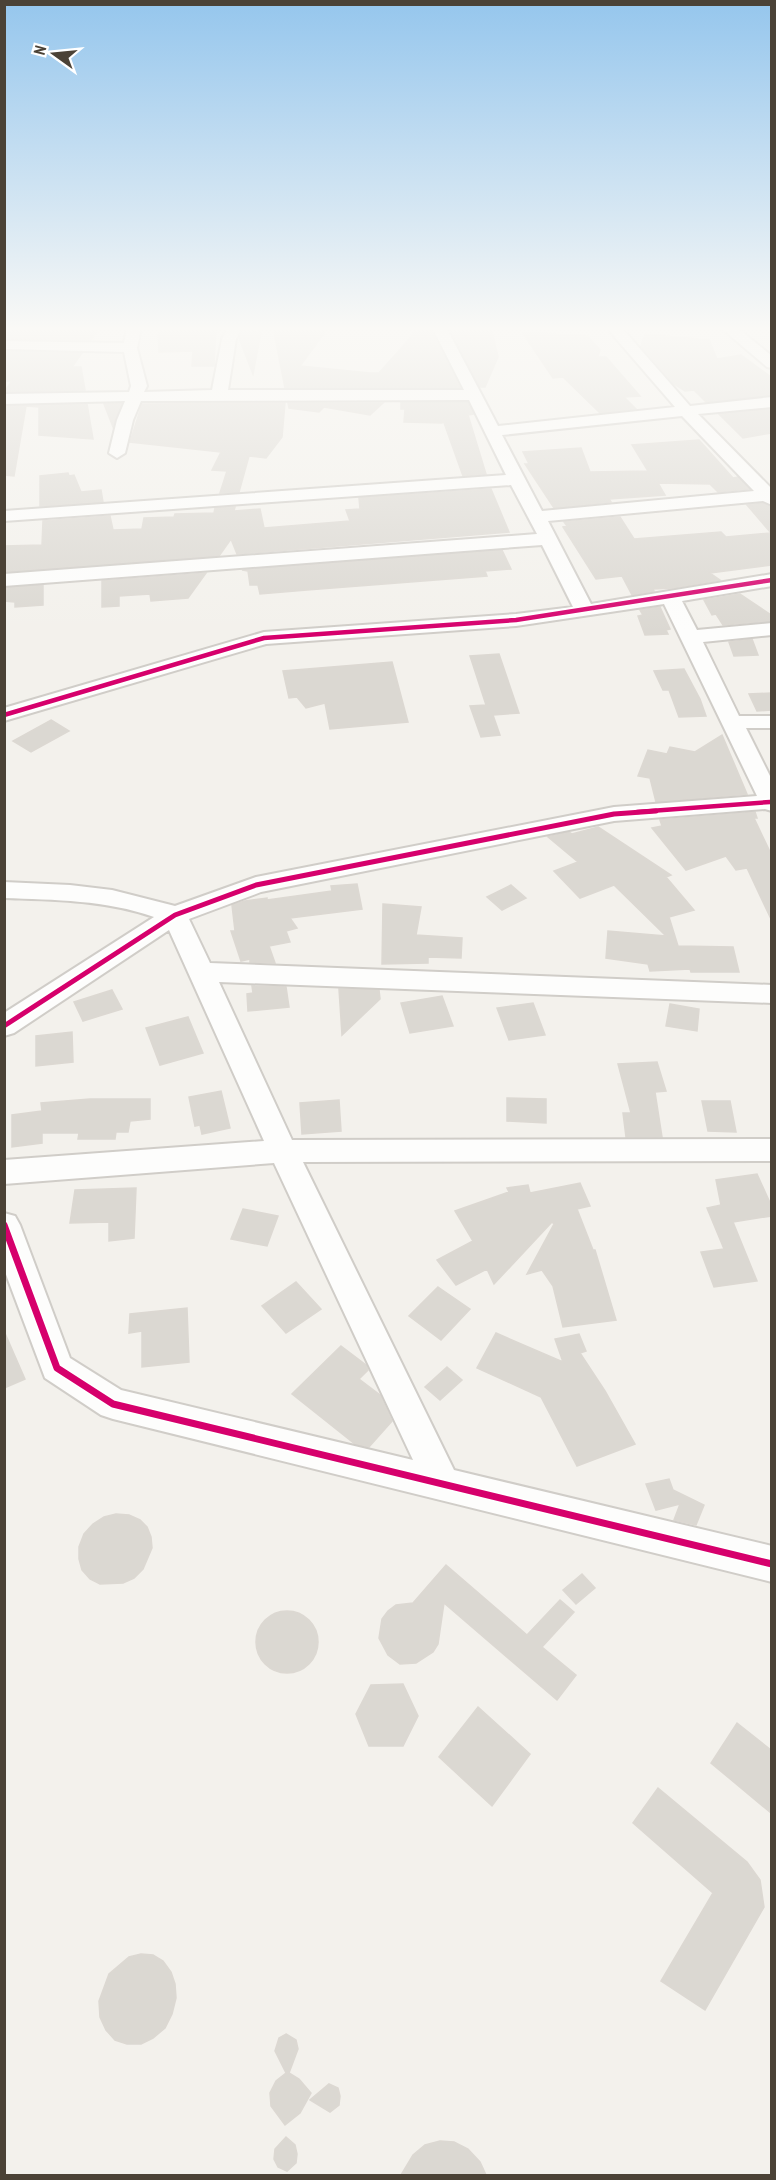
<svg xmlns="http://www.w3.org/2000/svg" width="776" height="2180" font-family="'PT Sans Narrow',sans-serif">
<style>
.building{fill:#dbd8d2;stroke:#dcd8d2;stroke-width:1.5}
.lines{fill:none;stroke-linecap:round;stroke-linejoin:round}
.minor-casing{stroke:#d0cdc8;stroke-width:4}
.minor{fill:#fdfdfc;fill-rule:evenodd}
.cycleway-far2-casing{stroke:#fff;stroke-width:8}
.cycleway-far1-casing{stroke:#fff;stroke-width:9}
.cycleway-casing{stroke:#fff;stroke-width:10}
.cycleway-far2{stroke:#d6006c;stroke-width:4.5}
.cycleway-far1{stroke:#d6006c;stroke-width:5}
.cycleway{stroke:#d6006c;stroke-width:7}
</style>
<rect width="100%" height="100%" fill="#f3f1ec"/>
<path class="building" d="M6,327H100L91,340L6,339Z
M216,327L214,366H192L193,351L159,352L158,328Z
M262,327L253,374L239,338L244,328Z
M273,327L326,331L300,366L370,373H379L420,327H424L426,330H431L460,388H285Z
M475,327H491L498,357L485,387H480L449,328L473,332Z
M522,332L588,336L600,350L598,357H606L640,396L624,397L636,409L600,413L563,377L553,378Z
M645,334L709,340L717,359L741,355L771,377V395L706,402L694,390L685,391L674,384L641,346Z
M4,351L82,353L72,367H81L85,390L4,392L12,381H4Z
M401,402H468L474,414L468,415L486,474L463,476L443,420L442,423L404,422L405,409H401Z
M122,403L115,419L113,427L104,404Z
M285,403L282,437L266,458L249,456L239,492L220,493L227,471L212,470L221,452L130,442L142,404Z
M288,403H383L370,415L324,407L319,412L289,408Z
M87,404L93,439L39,435V407L26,406L14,476L4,475V406Z
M771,409V433L743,438L719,414Z
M699,440L733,478L738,477L749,489L718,492L710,484L658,483L665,495L609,499L611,502L554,508L525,464H529L523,452L581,448L590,472L648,471L632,445Z
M68,473L69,476L74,475L81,492L101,490L103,502L40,506V476Z
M491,489L509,532L237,554L231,539L219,556L4,572V546L42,545L43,521L110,516L113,530L142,529L144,518L174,517L175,514L214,513L215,508L235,507L234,511L260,509L264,528L350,521L346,510L360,509L359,498Z
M763,503L771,507V565L710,573L720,580L673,588L653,589L654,591L632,595L622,576L596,579L563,527L567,526L564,522L620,517L634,539L721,532L726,537L771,533L747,505Z
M502,550L511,569L485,571L487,576L307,590L260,594L258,585H250L248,571L242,570Z
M206,573L188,598L151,601L150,594L119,596V606L102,607V581Z
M43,585V605L15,607V602L4,601V588Z
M740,594L771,615V621L723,625L716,614L712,615L704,600Z
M660,607L670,629L666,630L668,634L645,635L638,616L643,615L640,610Z
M752,639L758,655L734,656L729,642Z
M499,654L519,713L493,715L500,735L481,737L470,706L486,705L470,656Z
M392,662L408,722L330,729L325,703L306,708L297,697L289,698L283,671Z
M684,669L700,699L706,716L679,717L669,690H663L654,671Z
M771,693V710L757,711L749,694Z
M51,720L69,731L31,752L13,741Z
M722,735L747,794L656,802L650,778L638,776L648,750L667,754L670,747L695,752Z
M755,812L757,818H754L771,854V919L747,868L736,870L726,856L686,870L652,828L662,826L660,820Z
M598,827L671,875L666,877L694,910L669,917L678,946L733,947L739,972H691L690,969L650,971L648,964L606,958L608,931L666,936L614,885L580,898L554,871L578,862L548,837L569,832L572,834Z
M357,884L362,909L290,918L297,928L286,931L290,942L269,946L275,963L250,962V959L241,961L231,931H235L232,905L245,901L267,898V900L332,891L331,886Z
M511,885L526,898L502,910L487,897Z
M383,904L421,907L416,935L462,938L461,958L428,957V963L382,964Z
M252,986L286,987L289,1007L248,1011L247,994L253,993Z
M339,989L379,990L380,999L342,1035Z
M112,990L122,1009L83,1021L74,1002Z
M442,996L453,1026L410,1033L401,1003Z
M533,1003L545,1035L509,1040L497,1008Z
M670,1004L699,1009L697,1031L666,1026Z
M188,1017L203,1053L160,1065L146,1028Z
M72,1032L73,1062L36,1066V1036Z
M657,1062L666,1091L655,1092L662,1137H626L623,1113H631L618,1064Z
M221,1091L230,1128L202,1134L200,1125L195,1126L189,1097Z
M507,1098L546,1099V1123L507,1121Z
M90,1099H150V1119L130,1121L128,1132H116L115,1139H78L79,1133H42V1143L12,1147V1115L42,1111L41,1103Z
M339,1100L341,1131L302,1134L300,1103Z
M702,1101H730L736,1132L708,1131Z
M757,1174L771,1205V1216L733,1222L757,1281L714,1287L701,1252L724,1249L707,1208L721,1205L716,1180Z
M580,1183L590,1206L577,1209L593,1250H595L616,1320L563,1327L553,1286L542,1270L527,1274L554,1224L552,1222L494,1284L487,1269L456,1285L437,1260L473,1241L455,1211L509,1192L507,1188L528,1185L530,1193Z
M136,1188L134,1238L109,1241V1222L70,1223L75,1190Z
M243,1209L278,1216L267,1246L231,1239Z
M296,1282L321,1309L286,1333L262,1306Z
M438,1287L470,1309L441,1340L409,1316Z
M187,1308L189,1362L142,1367V1331L129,1333L130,1314Z
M4,1331L25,1379L4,1388Z
M496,1333L563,1362L555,1339L579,1334L586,1351L580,1353L605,1391L635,1444L577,1466L541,1397L477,1368Z
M341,1346L366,1365L368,1370L359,1379L380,1395L392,1421L369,1447L355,1444L292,1394Z
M447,1367L462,1380L440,1400L425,1387Z
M669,1479L673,1490L704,1505L696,1525L674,1520L680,1504L656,1510L646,1484Z
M116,1514L129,1515L140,1520L147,1527L151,1537L152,1548L143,1569L134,1578L123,1583L100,1584L90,1579L82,1570L79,1559V1547L84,1534L93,1524L104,1517Z
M446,1565L527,1635L560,1600L574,1612L542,1647L576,1675L557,1700L444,1603L438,1644L433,1652L416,1663L400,1664L388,1655L379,1638L382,1619L388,1611L396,1605L413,1603Z
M582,1574L595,1588L576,1604L563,1590Z
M256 1642a31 31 0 1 1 62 0a31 31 0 1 1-62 0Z
M403,1684L418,1716L403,1746H369L356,1714L371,1685Z
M478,1707L530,1754L492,1806L439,1757Z
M737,1723L771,1750V1813L711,1763Z
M658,1788L747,1862L760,1880L764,1907L705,2010L661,1981L713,1893L633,1823Z
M141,1954L153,1955L163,1961L171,1972L175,1984L176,1998L172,2014L165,2028L153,2038L141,2044H127L115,2040L106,2030L100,2017L99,2001L109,1974L129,1957Z
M286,2034L296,2040L298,2049L289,2073L299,2079L311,2093L300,2113L285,2125L271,2106L270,2093L276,2081L286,2073L275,2051L279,2038Z
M329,2084L338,2088L340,2096L339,2105L330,2112L310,2100Z
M286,2137L295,2145L297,2154L296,2163L287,2171L278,2167L274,2159L275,2149Z
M440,2141L454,2142L468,2149L480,2162L486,2175H401L413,2155L425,2145Z"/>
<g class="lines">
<g class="minor-casing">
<path id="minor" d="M127,327H141L137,348L147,386L144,392L212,390L222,339L228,327H242L236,339L228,390H464L432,327H446L498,426L675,407L606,327H621L690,406L772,397V407L698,414L772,489V505L763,501L548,521L591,604L772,574V586L682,601L697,630L772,623V635L703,642L739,716H772V728H746L772,780V811L765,809L614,821L261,892L189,919L210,963L772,985V1003L219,982L292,1140L772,1139V1161L303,1162L454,1470L772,1546V1582L113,1419L101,1415L45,1378L4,1269V1213L15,1216L20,1225L70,1358L121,1390L413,1460L274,1163L4,1184V1160L264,1141L169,930L14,1033L4,1036V1013L154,917C106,900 55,900 4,898V882L70,885L112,890L175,906L256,877L614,807L757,796L664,604L516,626L266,644L4,721V708L264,632L516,614L573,607L542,545L4,586V574L537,534L511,485L4,521V511L506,475L469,400L141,401L133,420L125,453L117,458L109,453L117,420L125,401L4,404V394L129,392L131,386L124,352L4,349V341L124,343ZM682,416L754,491L542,511L502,435Z
M720,327H736L772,356V368L767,367Z"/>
</g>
<use href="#minor" class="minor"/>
<g class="cycleway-far2-casing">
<path id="cycleway-far2" d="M4,715L264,638L516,620L772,580
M637,812L770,802"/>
</g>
<g class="cycleway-far1-casing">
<path id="cycleway-far1" d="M4,1026L175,915L256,885L614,814L656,811"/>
</g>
<g class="cycleway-casing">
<path id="cycleway" d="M4,1225L57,1368L113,1404L772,1564"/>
</g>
<use href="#cycleway-far2" class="cycleway-far2"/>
<use href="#cycleway-far1" class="cycleway-far1"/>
<use href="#cycleway" class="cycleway"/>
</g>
<linearGradient id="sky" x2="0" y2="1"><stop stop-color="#95c6ed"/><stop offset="0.52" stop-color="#faf9f6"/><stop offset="1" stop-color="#faf9f6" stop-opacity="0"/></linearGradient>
<rect width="776" height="632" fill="url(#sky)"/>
<rect width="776" height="2180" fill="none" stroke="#4b4236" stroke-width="12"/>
<g transform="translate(54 54) rotate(285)" stroke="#ffffff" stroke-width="4.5" paint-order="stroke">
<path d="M0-4.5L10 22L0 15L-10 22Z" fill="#4b4236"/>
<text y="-9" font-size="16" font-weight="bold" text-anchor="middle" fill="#4b4236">N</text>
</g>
</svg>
